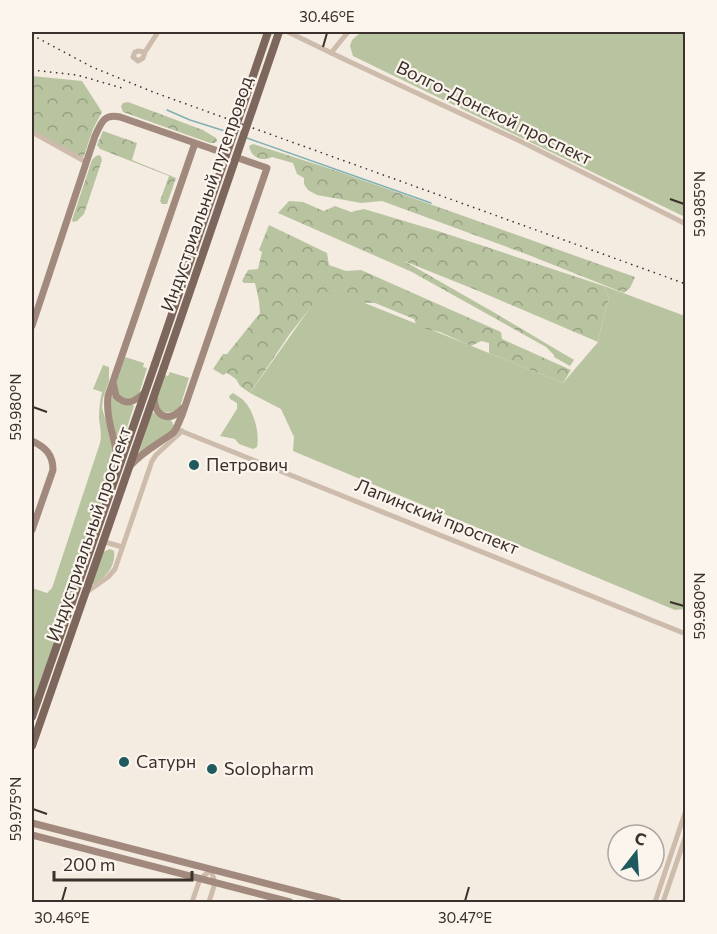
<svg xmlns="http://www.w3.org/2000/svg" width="717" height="934" font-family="Commissioner,sans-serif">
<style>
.grass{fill:#b8c4a0}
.forest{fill:url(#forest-crowns)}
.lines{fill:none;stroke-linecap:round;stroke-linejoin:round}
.stream{stroke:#7fb0b2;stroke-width:1.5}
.street{stroke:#cdbbac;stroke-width:5}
.secondary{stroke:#a18a7d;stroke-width:7}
.primary{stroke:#7d675c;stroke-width:8}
.rail{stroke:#3b302b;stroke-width:1.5;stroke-dasharray:1.5 4.5;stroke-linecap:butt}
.primary-bridge{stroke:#7d675c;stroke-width:8}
.ticks{fill:none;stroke:#3b302b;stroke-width:2}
.poi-dot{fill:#1f5a5e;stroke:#fbf5ee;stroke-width:2}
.labels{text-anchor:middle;stroke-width:4.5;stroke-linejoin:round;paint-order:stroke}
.street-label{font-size:18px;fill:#3b302b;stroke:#fbf5ee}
.poi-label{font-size:18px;fill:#3b302b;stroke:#fbf5ee;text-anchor:start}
.neatline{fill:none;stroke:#3b302b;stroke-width:2}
.ticks-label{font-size:15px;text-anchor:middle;fill:#3b302b}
</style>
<defs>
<pattern id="forest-crowns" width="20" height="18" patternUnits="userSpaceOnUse" patternTransform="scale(1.5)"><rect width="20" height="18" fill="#b8c4a0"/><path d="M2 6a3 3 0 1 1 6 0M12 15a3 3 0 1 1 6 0" fill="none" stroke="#97a083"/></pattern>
</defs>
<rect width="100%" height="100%" fill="#f4ebe1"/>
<path class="grass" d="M361,32H685V217L353,56L350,46L352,40Z
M604,286L685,316V609L675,610L293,451L294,437L281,409L250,393L325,287L563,383L598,342L604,314L609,299Z
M125,357L144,363L143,367L147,368L139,394L137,396L128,400L120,397L115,385Z
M103,365L109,367V381L103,398L102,408L115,452L116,461L32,706V588L47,593L52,588L100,443C102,433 100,428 99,418C99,409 100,401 102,392L93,389Z
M170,372L189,378L180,407C170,416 156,414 157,398C157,391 162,382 164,375L168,376Z
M233,393C237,396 242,398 245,402C254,412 260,434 257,447L253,449L239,444L235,439L220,436L237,409V403L230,399L229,396Z
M111,395L120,404L133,405L134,406L121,446L118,445L108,412Z
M152,412L164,419L171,420L174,426L172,430L141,452H139Z
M110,549L114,551C116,567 106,576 95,584H93L92,582L103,552Z"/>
<path class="forest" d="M32,76L82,81L102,112L93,129L84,156L81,158L32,130Z
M128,102L203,130L216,138L217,141L215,143H210L123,112L121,106L123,103Z
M103,131L137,143L132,160L176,178L167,204H162L160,201L169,176L100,149L97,145Z
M253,144L334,170L635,277L630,288L624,293L526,254L382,201L361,203L317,195L308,190L304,184V178L297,174L293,163L272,157C263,162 251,158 249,146Z
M100,155L102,160L84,214L77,221L73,222L72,220L92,160L96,156Z
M289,201L303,202L324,211L335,206L351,212L364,209L441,232L604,286L609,299L604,314L598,342L481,292L404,261L495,313L574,360L570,366L554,357V355L546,347L412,272L278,213Z
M269,225L327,253L329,265L346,271L361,270L501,332L502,339L571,370L563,383L489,353V343L481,341L471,346L440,332L417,327L414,319L375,303L348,302L344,296L333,290L322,293L289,335L250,393L240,386L236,379L227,373L223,375L213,369L223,354H227L260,313L259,301L255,283H244L242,281L248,270L258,269L262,252L259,250Z"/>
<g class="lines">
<path class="stream" d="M167,110L190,120L231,133
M247,138L431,203"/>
<path class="street" d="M288,32L348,61L522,142L686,224
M145,52L138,51L135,52L133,57L138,61L143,58L145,52L158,32
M331,53L348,32
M32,132L86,162
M176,429L686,634
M102,541L122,547
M84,594L108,577L115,569L152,461L156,455L182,431
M192,902L200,879L211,870L215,883L209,902
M655,902L686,810
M663,902L686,835"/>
<path class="secondary" d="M32,326L95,136C101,123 104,113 120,117L221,152
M113,382L116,396C127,407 135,401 144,393
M154,396C154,416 168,424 183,408
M32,441C45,447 53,454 53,470L32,530
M130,466C142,452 158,444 173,433L176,429L182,415L267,168L241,159
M118,467C118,443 105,421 108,396L195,143
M32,823L338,902
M32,835L290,902"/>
<path class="primary" d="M32,717L155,364
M32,746L164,367"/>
<path class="rail" d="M32,35L92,67L153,92L686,284
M32,70L77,75L122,88"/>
<path class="primary-bridge" d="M155,364L268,32
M164,367L279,32"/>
</g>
<path class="ticks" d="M323,47L327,33M670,199L684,204M33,407L47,412M670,602L684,606M33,809L47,814M62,901L66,887M465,901L469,887"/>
<g class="poi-dot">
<circle cx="194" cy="465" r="6"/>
<circle cx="124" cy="762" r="6"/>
<circle cx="212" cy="769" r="6"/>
</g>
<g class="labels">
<g class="street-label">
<text transform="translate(494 113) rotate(26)" y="6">Волго-Донской проспект</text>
<text transform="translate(207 194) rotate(-71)" y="6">Индустриальный путепровод</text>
<text transform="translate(437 517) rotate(22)" y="6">Лапинский проспект</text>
<text transform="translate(89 534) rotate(-71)" y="6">Индустриальный проспект</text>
</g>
<g class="poi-label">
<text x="206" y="471">Петрович</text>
<text x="136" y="768">Сатурн</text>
<text x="224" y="775">Solopharm</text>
</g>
</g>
<rect width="717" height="934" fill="none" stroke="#fbf5ee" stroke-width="66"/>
<g transform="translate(636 853) rotate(17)"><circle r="28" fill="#fbf5ee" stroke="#aea6a0" stroke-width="1.5"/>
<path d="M0-4.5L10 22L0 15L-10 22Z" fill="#1f5a5e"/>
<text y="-9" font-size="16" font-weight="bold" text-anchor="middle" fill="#3b302b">С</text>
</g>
<path d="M54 871v9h138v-9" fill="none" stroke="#3b302b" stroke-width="3"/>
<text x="63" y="871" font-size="18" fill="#3b302b" stroke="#fbf5ee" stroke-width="4.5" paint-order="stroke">200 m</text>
<rect x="33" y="33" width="651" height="868" class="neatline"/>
<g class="ticks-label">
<text x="327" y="22">30.46°E</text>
<text transform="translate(700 204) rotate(-90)" y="5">59.985°N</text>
<text transform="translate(16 407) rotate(-90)" y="5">59.980°N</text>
<text transform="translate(700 606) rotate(-90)" y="5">59.980°N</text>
<text transform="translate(16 809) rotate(-90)" y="5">59.975°N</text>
<text x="62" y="923">30.46°E</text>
<text x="465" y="923">30.47°E</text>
</g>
</svg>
